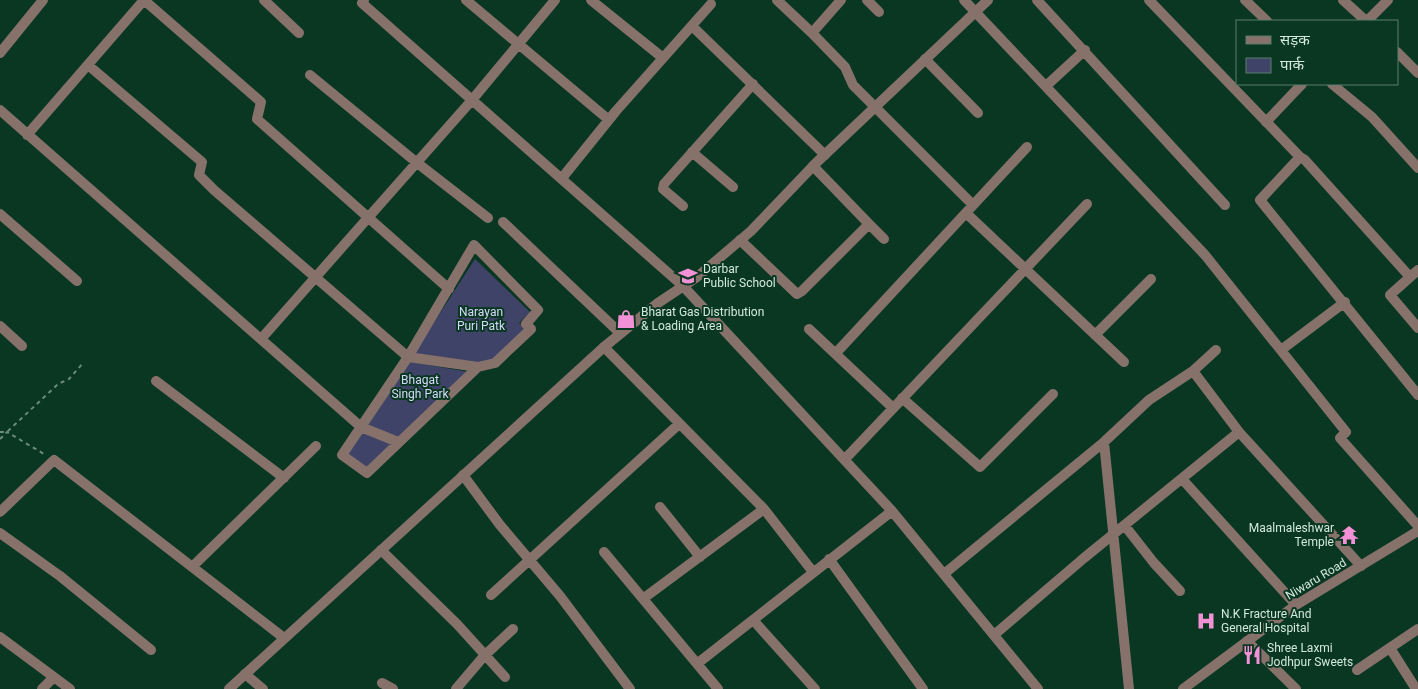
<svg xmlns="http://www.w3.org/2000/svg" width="1418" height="689" font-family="Roboto,'Noto Sans Devanagari',sans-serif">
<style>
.green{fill:#3f4367}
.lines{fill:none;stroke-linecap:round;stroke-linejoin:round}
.path{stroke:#6a8c7b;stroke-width:2;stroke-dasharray:4 4;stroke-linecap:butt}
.minor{stroke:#86726b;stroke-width:10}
.tertiary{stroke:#86726b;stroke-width:10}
.labels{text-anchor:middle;stroke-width:4;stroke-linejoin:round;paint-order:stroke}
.poi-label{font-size:12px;fill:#d2e9db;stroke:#0a3722;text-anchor:start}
.park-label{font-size:12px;fill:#d5dafa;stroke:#0a3722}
.street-label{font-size:12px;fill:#d2e9db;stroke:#0a3722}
</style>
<rect width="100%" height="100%" fill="#0a3722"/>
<path class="green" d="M475,259L530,312L519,323L526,330L493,360L477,363L413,355Z
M410,362L469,372L366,468L346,452Z"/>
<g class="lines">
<path class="path" d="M0,432H7L58,384L69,379L83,363
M0,439L7,432L44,454"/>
<path class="minor" d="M144,0L261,102L257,119L449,289
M264,0L299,33
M364,0L362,3L683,286L892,511L1038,689
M466,0L609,120
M591,0L663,58
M777,0L812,33L841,0
M867,0L879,12
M964,0L1205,255L1346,432L1340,438L1418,526
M1037,0L1225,205
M1149,0L1300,157L1260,200L1418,395
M1245,0L1267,21
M1343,0L1366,21
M1367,21L1388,0
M692,26L825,155
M812,33L845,67L853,85L973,205
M1397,52L1418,73
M0,53L43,0
M925,59L978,113
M88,65L202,162L199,175L214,190L408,357L478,367L495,363L531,329L526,324L538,310L474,245L408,357L342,455L367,473L478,367
M310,75L416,162L488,218
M1332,84L1372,117L1418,168
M1046,86L1085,50
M0,110L361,427L398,442
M1266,122L1302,84
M27,135L144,0
M692,152L733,187
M1300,157L1305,160L1410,277
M562,178L616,111L711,4
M683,206L663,189L664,184L753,84
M966,213L1124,362
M0,214L77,281
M503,222L620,333
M869,224L884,239
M740,240L797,294L802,291L869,224L813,166
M1418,270L1390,295L1418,328
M0,326L22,346
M809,329L893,408
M1095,335L1151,279
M261,339L472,100L555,0
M604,347L764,509L813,572
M1281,350L1345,302
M836,353L1027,147
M1193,371L1216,350
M156,381L284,478
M902,398L980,467L1053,394
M1239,432L1361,566
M1104,442L1129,689
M845,459L1087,204
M463,475L500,525L560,596L630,689
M1183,480L1296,605
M660,507L700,557
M0,512L54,460L284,638
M1125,526L1154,563L1180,591
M0,533L60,576L151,650
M381,550L457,624L505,677
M604,552L718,689
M829,559L923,689
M192,567L316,446
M944,574L1104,442L1149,400L1193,371L1239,432L1084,558L994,635
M491,595L679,424
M644,598L764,509
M754,621L815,689
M0,637L70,689
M1247,641L1296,689
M1390,648L1416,689
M698,663L892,511
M1357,670L1418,629
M245,674L263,689
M382,683L393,689
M42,689L54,677
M456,689L484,656L513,629"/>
<path class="tertiary" d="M229,689L604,347L658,303L697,277L751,231L816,163L988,0
M1183,689L1296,605L1418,531"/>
</g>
<defs>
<g id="school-bare" transform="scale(1.5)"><path d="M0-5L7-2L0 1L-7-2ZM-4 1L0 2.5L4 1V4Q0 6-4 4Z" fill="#f291d6" stroke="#0a3722" stroke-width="2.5" paint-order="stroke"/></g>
<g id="shop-bare" transform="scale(1.5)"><path d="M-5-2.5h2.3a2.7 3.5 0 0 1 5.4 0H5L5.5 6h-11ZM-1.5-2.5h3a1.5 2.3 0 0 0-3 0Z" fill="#f291d6" stroke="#0a3722" stroke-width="2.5" paint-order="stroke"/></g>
<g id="temple-bare" transform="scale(1.5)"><path d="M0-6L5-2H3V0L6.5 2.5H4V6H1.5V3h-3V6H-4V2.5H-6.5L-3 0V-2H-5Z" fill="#f291d6" stroke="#0a3722" stroke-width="2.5" paint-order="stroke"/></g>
<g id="hospital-bare" transform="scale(1.5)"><path d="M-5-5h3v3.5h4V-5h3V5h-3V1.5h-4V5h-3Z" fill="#f291d6" stroke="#0a3722" stroke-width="2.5" paint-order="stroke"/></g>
<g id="restaurant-bare" transform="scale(1.5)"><path d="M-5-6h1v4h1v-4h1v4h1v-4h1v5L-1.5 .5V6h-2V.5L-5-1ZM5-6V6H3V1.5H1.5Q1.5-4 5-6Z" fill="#f291d6" stroke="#0a3722" stroke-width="2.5" paint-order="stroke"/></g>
</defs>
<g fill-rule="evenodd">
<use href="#school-bare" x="688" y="276"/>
<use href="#shop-bare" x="626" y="319"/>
<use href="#temple-bare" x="1349" y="535"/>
<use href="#hospital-bare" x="1206" y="621"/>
<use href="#restaurant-bare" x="1252" y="655"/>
</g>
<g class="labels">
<g class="poi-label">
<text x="703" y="273">Darbar<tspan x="703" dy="14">Public School</tspan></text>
<text x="641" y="316">Bharat Gas Distribution<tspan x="641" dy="14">&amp; Loading Area</tspan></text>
<text x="1334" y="532" text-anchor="end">Maalmaleshwar<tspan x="1334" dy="14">Temple</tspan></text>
<text x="1221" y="618">N.K Fracture And<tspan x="1221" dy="14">General Hospital</tspan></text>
<text x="1267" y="652">Shree Laxmi<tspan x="1267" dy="14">Jodhpur Sweets</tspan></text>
</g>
<g class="park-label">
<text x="481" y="316">Narayan<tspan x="481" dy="14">Puri Patk</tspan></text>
<text x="420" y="384">Bhagat<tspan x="420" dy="14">Singh Park</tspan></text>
</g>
<g class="street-label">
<text transform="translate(1316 579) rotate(-31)" y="4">Niwaru Road</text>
</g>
</g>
<rect x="1236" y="20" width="162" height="65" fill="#0a3722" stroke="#5a7e6c"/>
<rect x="1246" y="36" width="25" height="8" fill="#86726b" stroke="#5a7e6c"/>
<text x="1280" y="45" font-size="15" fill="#d2e9db">सड़क</text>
<rect x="1246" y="58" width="25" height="15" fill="#3f4367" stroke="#5a7e6c"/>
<text x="1280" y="70" font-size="15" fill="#d2e9db">पार्क</text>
</svg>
